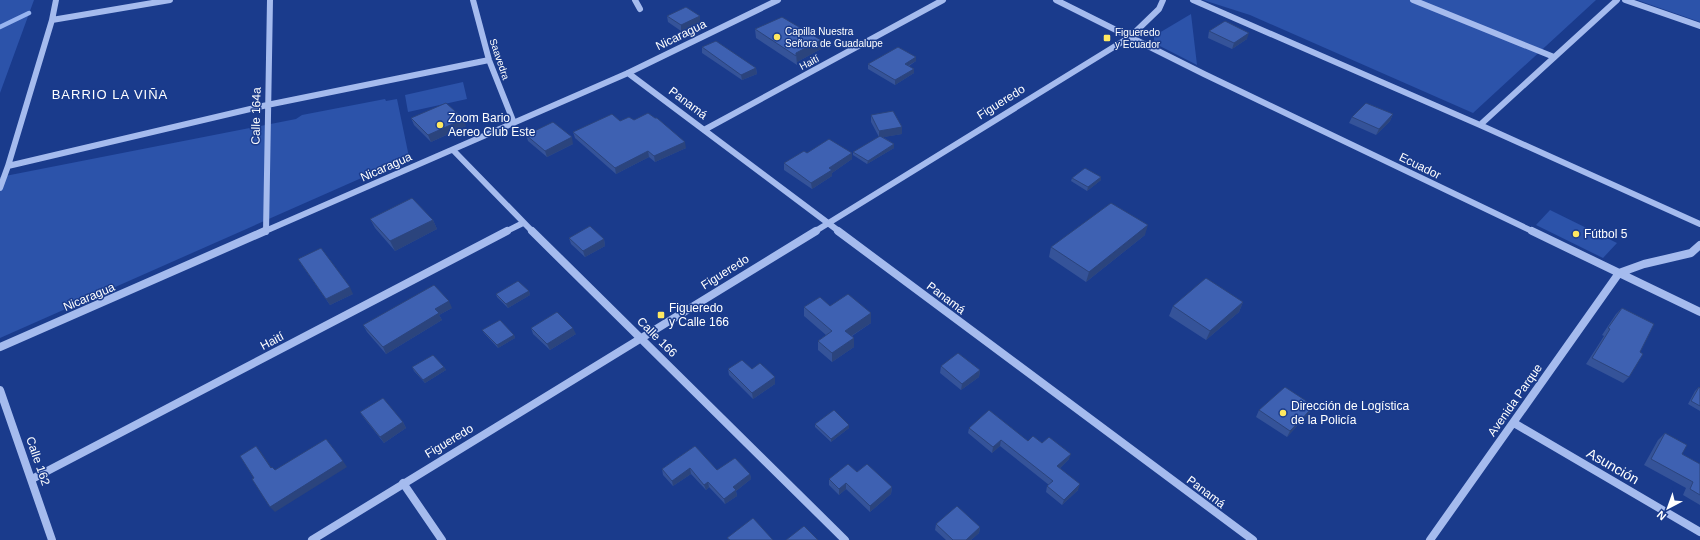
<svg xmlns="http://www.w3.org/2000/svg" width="1700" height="540" font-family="Arial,sans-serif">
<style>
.green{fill:#2c53aa}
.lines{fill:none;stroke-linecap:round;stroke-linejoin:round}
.stream{stroke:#97b4f0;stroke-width:4.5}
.minor-far1{stroke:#a5bbee;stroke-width:6}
.minor{stroke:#a5bbee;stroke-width:8}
.wall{fill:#355399}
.shaded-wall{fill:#2b447d}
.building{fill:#3e61b2;stroke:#2b447d}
.poi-dot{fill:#ffe861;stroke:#1a3b8c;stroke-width:1.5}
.labels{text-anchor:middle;stroke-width:3;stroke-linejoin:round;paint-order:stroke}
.far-poi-label{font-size:10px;fill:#fff;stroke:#1a3b8c;text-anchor:start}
.far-street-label{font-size:10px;fill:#fff;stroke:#1a3b8c}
.street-label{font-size:12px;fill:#fff;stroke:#1a3b8c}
.poi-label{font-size:12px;fill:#fff;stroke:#1a3b8c;text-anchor:start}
.neighbourhood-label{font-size:13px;letter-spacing:1px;fill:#fff;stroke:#1a3b8c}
.near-street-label{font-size:14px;fill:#fff;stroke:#1a3b8c}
</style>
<rect width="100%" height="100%" fill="#1a3b8c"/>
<path class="green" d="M0,0H34L0,93Z
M1203,0H1596L1473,113L1250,15Z
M1637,0H1700V22Z
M1191,14L1197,65L1154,43V36Z
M463,82L467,99L408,112L405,95Z
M385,99L386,101L397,99L409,157L0,338V177L296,119L302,115Z
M1550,210L1617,243L1603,258L1536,225Z"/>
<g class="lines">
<path class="stream" d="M0,27L29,13"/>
<path class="minor-far1" d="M56,0L52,20L8,166L267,105L489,60
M473,0L489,60L514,123
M635,0L640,9
M1056,0L1204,74L1534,232
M1193,0L1480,125L1700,224
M1413,0L1554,57
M1625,0L1700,26
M52,20L170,0
M628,73L840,232
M1480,125L1617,0
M704,130L943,0
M453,150L533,232
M0,188L8,166
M263,232L628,73L778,0
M266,232L270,0
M505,232L523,223
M814,232L1130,37L1159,9L1163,0"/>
<path class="minor" d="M532,231L845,540
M838,231L1253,540
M1532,231L1700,312
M1619,273L1644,264L1691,253L1700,245
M0,347L265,231
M0,390L52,540
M1514,423L1700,532
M32,479L507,231
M403,483L442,540
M312,540L816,231
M1430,540L1619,273"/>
</g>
<path class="wall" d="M667,16H700V22L681,31L668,22Z
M755,29L821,40V49L797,62V65L756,38Z
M1209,31L1247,39L1232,49L1208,38Z
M702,47L756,68L757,74L742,80L702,53Z
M916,61L909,66L914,73L895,85L868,69V64Z
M1393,114L1390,121L1376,135L1349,123L1352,117Z
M871,115L902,134L883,137L894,144V148L867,164L853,155V152L879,137L871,122Z
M411,118L466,126L431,142L414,125Z
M634,120L686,148L655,162L649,157L616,174L575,138L573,132L620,121Z
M526,135L573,144L547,157L528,141Z
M807,153L852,159L832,173V176L812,189L784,170V163Z
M1101,177V180L1087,191L1071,181L1072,178Z
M370,219L433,220L437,229L395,251L375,228Z
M1145,235L1086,282L1049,257L1051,247Z
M569,238L604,239L605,246L585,257L571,244Z
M298,259L353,294L330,305L302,265Z
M529,291L530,295L508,308L497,297L496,294Z
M1243,302L1239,312L1206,340L1169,316L1173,306Z
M830,306L871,313V323L852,336L854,338V347L832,362L818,350V341L826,335L804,316V307Z
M452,308L439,315L442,320L386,354L367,332L363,325Z
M1622,308L1640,352L1629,377L1623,383L1586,364L1604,336L1602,335L1616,314Z
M531,328L576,334L550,350L533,334Z
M482,330L514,335L515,338L498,348L484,333Z
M941,366L980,370L979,377L961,390L940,373Z
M412,367H444L446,370L425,383L414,371Z
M728,369H752L775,384L753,399L729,375Z
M1699,387L1700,388V411L1688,404L1695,391Z
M1259,410L1310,412L1287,437L1256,417Z
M360,412L403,422L406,428L384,443L364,418Z
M815,424L849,428L831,442L815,427Z
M969,428L1028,441L1042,443L1069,459L1060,468L1078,490L1062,505L1046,492L1047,486L1049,485L1000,446L992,453L968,433Z
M1665,433L1682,454L1700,464V505L1683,495L1686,488L1644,465L1658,440Z
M695,446L717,470L750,474L751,479L736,491L737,496L725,504L709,487L706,490L691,474L673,486L663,475L662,469Z
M857,472L892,487L891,494L870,512L846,489L839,495L829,485V479Z
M936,524L980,527L979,533L971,540H946L935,530Z"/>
<path class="shaded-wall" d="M700,16V22L681,31V25Z
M1249,33L1247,39L1232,49L1234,43Z
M821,40V49L797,62V65L796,53Z
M916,57V61L904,68L905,64Z
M756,68L757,74L742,80L741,75Z
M914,69V73L895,85V80Z
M1393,114L1390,121L1376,135L1379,129Z
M464,119L466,126L431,142L428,135Z
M902,127V134L879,138V131Z
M572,137L573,144L547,157L545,151Z
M685,142L686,148L655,162L654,156Z
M894,144V148L867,164L868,161Z
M648,151L649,157L616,174L615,168Z
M852,153V159L832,173V176L812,189L811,183L829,168Z
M1101,177V180L1087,191L1088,187Z
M433,220L437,229L395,251L390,241Z
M1148,225L1145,235L1086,282L1089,272Z
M604,239L605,246L585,257L583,251Z
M350,287L353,294L330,305L326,299Z
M529,291L530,295L508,308L506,304Z
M449,301L452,308L439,315L442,320L386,354L383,347L435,309Z
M1243,302L1239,312L1206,340L1210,331Z
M871,313V323L845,340V331Z
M573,328L576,334L550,350L547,344Z
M514,335L515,338L498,348L497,345Z
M854,338V347L832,362V353Z
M444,367L446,370L425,383L423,380Z
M980,370L979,377L961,390L962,384Z
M775,377V384L753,399L752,393Z
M1314,406L1310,412L1287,437L1290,431Z
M403,422L406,428L384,443L380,437Z
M849,425V428L831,442V439Z
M1001,440L1000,446L992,453L993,447Z
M256,446L261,452L275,473L271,468Z
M1071,454L1069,459L1056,472L1057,466Z
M343,461L347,467L275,512L270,507Z
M690,468L691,474L673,486L672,481Z
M750,474L751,479L736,491L737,496L725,504L724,499L733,487Z
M708,482L709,487L706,490L704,485Z
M846,483V489L839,495V489Z
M1080,484L1078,490L1062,505L1064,500Z
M892,487L891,494L870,512V506Z
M980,527L979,533L971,540H966Z"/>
<path class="building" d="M686,7L700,16L681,25L667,16Z
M782,17L821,40L796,53V56L755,29Z
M1225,21L1249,33L1234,43L1209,31Z
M716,41L756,68L741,75L702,47Z
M898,47L916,57L905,64L914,69L895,80L868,64Z
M446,103L464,119L428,135L411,118Z
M1366,103L1393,114L1379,129L1352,117Z
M893,111L902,127L879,131L871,115Z
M648,113L655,118H657L685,142L654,156L648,151L615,168L573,132L612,114L620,121L629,117L634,120Z
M553,122L572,137L545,151L526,135Z
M880,136L894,144L868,161L853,152Z
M829,139L852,153L829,168L832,170L811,183L784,163L804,151L807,153Z
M1085,168L1101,177L1088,187L1072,178Z
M412,198L433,220L390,241L370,219Z
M1111,203L1148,225L1089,272L1051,247Z
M590,226L604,239L583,251L569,238Z
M321,248L350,287L326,299L298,259Z
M1206,278L1243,302L1210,331L1173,306Z
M518,281L529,291L506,304L496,294Z
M434,285L449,301L435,309L439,313L383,347L363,325Z
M848,294L871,313L845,331L854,338L832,353L818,341L832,331L804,307L820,297L830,306Z
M1622,308L1654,324L1640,352L1643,354L1629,377L1592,358L1610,329L1608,328Z
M557,312L573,328L547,344L531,328Z
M500,320L514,335L497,345L482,330Z
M958,353L980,370L962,384L941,366Z
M433,355L444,367L423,380L412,367Z
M742,360L752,369L760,363L775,377L752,393L728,369Z
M1285,387L1314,406L1290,431L1259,410Z
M1699,387L1700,388V406L1691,401Z
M383,398L403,422L380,437L360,412Z
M834,410L849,425L831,439L815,424Z
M989,410L1028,441L1033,436L1042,443L1049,437L1071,454L1057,466L1080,484L1064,500L1047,486L1053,481L1001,440L993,447L969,428Z
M1665,433L1687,445L1682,454L1700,464V495L1690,489L1693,482L1651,459Z
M326,439L343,461L270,507L252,479L254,478L240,456L256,446L271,468L272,467L275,470Z
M695,446L717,470L735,458L750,474L733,487L736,490L724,499L708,482L704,485L690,468L672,481L662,469Z
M848,464L857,472L867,464L892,487L870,506L846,483L839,489L829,479Z
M957,506L980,527L966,540H953L936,524Z
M753,518L773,540H730L727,538Z
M804,526L818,540H786Z"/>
<g class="poi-dot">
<circle cx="777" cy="37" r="4"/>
<rect x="1103" y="34" width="8" height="8" rx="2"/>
<circle cx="440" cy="125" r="4"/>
<circle cx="1576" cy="234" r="4"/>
<rect x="657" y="311" width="8" height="8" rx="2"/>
<circle cx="1283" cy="413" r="4"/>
</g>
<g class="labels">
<g class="far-poi-label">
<text x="785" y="35">Capilla Nuestra<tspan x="785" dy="12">Señora de Guadalupe</tspan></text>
<text x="1115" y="36">Figueredo<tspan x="1115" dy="12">y Ecuador</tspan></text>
</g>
<g class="far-street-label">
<text transform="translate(500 59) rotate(71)" y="4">Saavedra</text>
<text transform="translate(809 62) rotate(-28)" y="4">Haití</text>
</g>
<g class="street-label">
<text transform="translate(681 35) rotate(-26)" y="4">Nicaragua</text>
<text transform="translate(1001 102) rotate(-32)" y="4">Figueredo</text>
<text transform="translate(688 103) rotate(37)" y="4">Panamá</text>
<text transform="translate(256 116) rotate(-89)" y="4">Calle 164a</text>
<text transform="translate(1420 166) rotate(26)" y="4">Ecuador</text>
<text transform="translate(386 167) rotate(-24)" y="4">Nicaragua</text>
<text transform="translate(725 272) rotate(-32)" y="4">Figueredo</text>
<text transform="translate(89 297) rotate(-23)" y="4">Nicaragua</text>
<text transform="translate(946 298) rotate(37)" y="4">Panamá</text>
<text transform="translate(657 337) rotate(45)" y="4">Calle 166</text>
<text transform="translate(272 341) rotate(-28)" y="4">Haití</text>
<text transform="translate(1515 400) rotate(-55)" y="4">Avenida Parque</text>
<text transform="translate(449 441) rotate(-31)" y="4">Figueredo</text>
<text transform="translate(38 461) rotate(71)" y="4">Calle 162</text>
<text transform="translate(1206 492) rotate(37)" y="4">Panamá</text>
</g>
<g class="poi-label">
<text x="448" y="122">Zoom Bario<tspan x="448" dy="14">Aereo Club Este</tspan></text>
<text x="1584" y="238">Fútbol 5</text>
<text x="669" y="312">Figueredo<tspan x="669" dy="14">y Calle 166</tspan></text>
<text x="1291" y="410">Dirección de Logística<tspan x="1291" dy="14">de la Policía</tspan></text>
</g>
<g class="neighbourhood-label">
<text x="110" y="99">BARRIO LA VIÑA</text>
</g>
<g class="near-street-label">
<text transform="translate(1613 466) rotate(30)" y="5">Asunción</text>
</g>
</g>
<g transform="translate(1668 508) rotate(221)" stroke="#1a3b8c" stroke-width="3" paint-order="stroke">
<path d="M0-3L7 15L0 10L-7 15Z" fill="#ffffff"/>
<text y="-6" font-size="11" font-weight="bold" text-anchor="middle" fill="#ffffff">N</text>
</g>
</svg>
